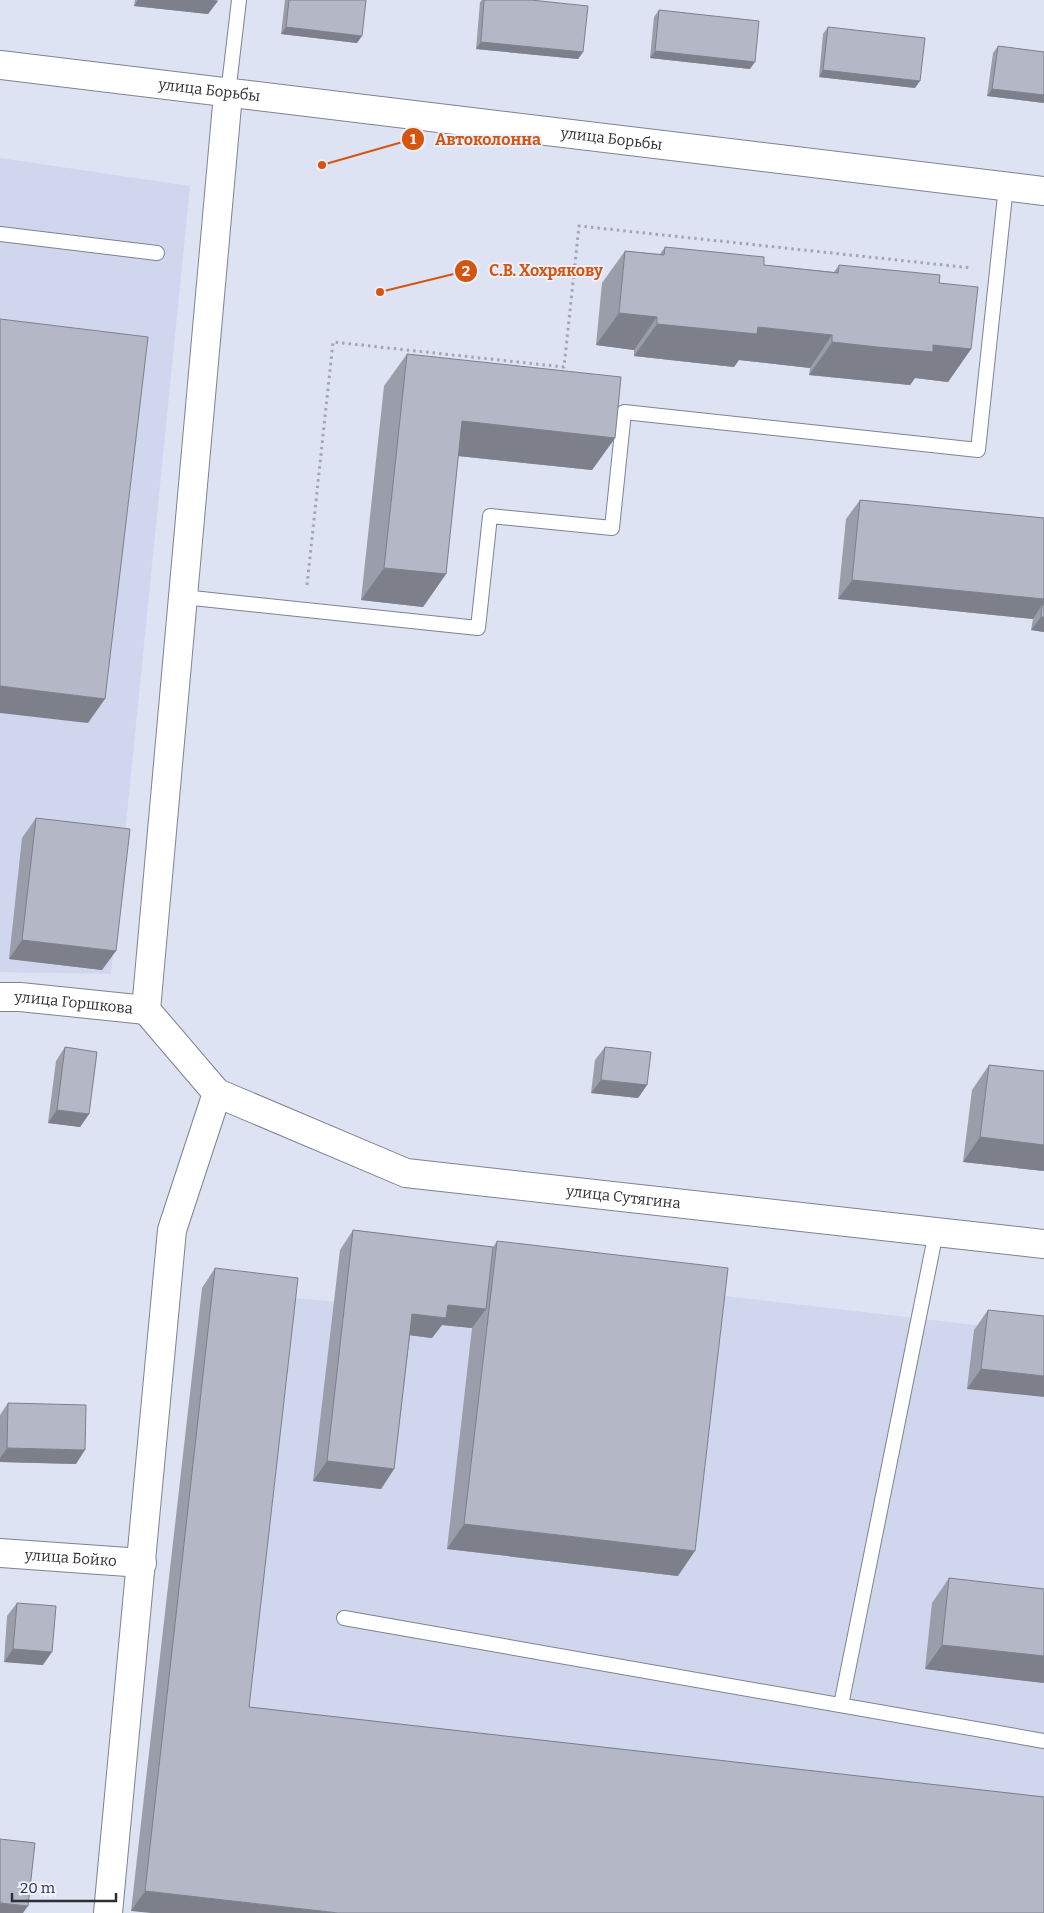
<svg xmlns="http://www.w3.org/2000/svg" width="1044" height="1913" font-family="Bitter,serif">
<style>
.built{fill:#d0d6ed}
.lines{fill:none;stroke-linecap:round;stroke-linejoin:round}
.service-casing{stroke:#7e8291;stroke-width:16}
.minor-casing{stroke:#7e8291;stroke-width:30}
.tertiary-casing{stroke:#7e8291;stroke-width:30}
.path{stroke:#a2a6b3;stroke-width:3;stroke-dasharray:2.5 4;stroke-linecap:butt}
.service{stroke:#fff;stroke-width:14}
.minor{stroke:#fff;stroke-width:28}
.tertiary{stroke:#fff;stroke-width:28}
.wall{fill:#9a9daa}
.shaded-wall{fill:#7d808b}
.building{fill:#b3b7c6;stroke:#7d808b}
.labels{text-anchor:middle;stroke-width:4;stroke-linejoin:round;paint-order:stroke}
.street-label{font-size:15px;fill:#2e3036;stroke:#edf0fd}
.leader{fill:none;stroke:#d55510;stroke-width:2}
.callout-dot{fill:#d55510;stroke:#edf0fd;stroke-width:2}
.mark-label{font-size:15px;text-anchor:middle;font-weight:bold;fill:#fff}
.callout-label{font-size:16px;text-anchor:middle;font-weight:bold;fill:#d55510;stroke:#edf0fd;stroke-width:4;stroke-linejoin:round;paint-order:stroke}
</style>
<rect width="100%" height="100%" fill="#dee3f3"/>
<path class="built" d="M0,158L190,186L111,974L0,972Z
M355,1253L1044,1333V1913H151L284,1297L349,1303Z"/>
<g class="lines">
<g class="service-casing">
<path id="service" d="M228,94L239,0
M0,234L157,253
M183,597L478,628L490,516L612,528L624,412L978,450L1006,186
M344,1618L1044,1741
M841,1705L936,1232"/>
</g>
<g class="minor-casing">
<g id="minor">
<path id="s1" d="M0,997H20L146,1010"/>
<path id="s2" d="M217,1093L406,1173L1044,1244"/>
<path id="s3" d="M0,1553L142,1563"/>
<path d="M108,1913L172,1230L217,1093L146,1010L228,94"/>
</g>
</g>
<g class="tertiary-casing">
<g id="tertiary">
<path id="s4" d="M0,65L1044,191"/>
</g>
</g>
<path class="path" d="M307,585L333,342L564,367L579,226L972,268"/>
<use href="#service" class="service"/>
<use href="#minor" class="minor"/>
<use href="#tertiary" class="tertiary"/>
</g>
<path class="wall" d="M135,0H218L208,14L134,6Z
M285,0H366L357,43L281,34Z
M482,0H531L583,52L578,59L476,49L480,2Z
M659,10L750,69L650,58L654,17Z
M828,27L915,88L819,77L823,34Z
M998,46L1044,52V103L987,96L993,53Z
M665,247L764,265L834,272L839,265L939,283L971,349L948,382L915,378L910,385L809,375L810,368L739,360L734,367L634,356V350L596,345L602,283L625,251L660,254Z
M407,354L615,438L592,470L458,456L446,574L423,607L361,600L384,386Z
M860,500L1044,518V632L1031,630L1033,619L838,599L846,519Z
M36,818L102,970L9,959L22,838Z
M65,1047L89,1114L80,1127L48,1123L56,1061Z
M605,1047L647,1085L638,1098L591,1093L595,1060Z
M989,1065L1044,1071V1171L963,1162L972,1090Z
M353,1230L493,1247L497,1241L678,1576L447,1549L472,1328L442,1325L432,1338L410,1335L394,1469L381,1489L313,1481L340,1250Z
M215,1268L249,1707L1044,1797L131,1911L202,1288Z
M988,1310L1044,1316L967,1389L974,1330Z
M8,1403L76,1464L0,1462V1415Z
M949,1578L1044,1589V1683L925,1669L932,1603Z
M17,1603L43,1665L4,1662L7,1616Z"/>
<path class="shaded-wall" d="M138,0H213L218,1L208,14L134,6Z
M286,27L362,36L357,43L281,34Z
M481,42L583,52L578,59L476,49Z
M655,51L755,62L750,69L650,58Z
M823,70L920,81L915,88L819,77Z
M992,89L1044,95V103L987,96Z
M619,313L657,317L634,350L596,345Z
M657,324L758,327L832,335L810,368L739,360L734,367L634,356Z
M832,342L933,345L971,349L948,382L915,378L910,385L809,375Z
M462,421L615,438L592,470L439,454Z
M384,568L446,574L423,607L361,600Z
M852,580L1044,599V607L1042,605L1033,619L838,599Z
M1041,617H1044V632L1031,630Z
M0,686L105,699L88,723L0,713Z
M22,940L116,951L102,970L9,959Z
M601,1080L647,1085L638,1098L591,1093Z
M57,1110L89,1114L80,1127L48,1123Z
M980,1137L1044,1145V1171L963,1162Z
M448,1305L486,1309L472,1328L442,1325L432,1338L399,1334L412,1314Z
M981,1369L1044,1376V1397L967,1389Z
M7,1448L85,1450L76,1464L0,1462V1458Z
M327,1461L394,1469L381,1489L313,1481Z
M464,1524L695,1551L678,1576L447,1549Z
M942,1645L1044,1656V1683L925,1669Z
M13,1649L52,1652L43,1665L4,1662Z
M145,1891L338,1913H151L131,1911Z
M0,1903L28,1906L23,1913H0Z"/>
<path class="building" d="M289,0H366L362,36L286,27Z
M484,0H531L588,6L583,52L481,42Z
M659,10L759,21L755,62L655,51Z
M828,27L925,38L920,81L823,70Z
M998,46L1044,52V95L992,89Z
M665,247L764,257V265L838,273L839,265L940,275L939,283L978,287L971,349L933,345V352L877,347L832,342V335L758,327L757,334L657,324V317L619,313L625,251L664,255Z
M0,319L148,337L105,699L0,686Z
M407,354L621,377L615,438L462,421L446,574L384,568Z
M860,500L1044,518V599L852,580Z
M1042,605H1044V617H1041Z
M36,818L130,829L116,951L22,940Z
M65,1047L97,1052L89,1114L57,1110Z
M605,1047L651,1052L647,1085L601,1080Z
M989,1065L1044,1071V1145L980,1137Z
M353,1230L493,1247L486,1309L448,1305L446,1318L412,1314L394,1469L327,1461Z
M497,1241L728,1268L695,1551L464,1524Z
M215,1268L298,1278L249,1707L1044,1797V1913H338L145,1891Z
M988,1310L1044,1316V1376L981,1369Z
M8,1403L86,1405L85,1450L7,1448Z
M949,1578L1044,1589V1656L942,1645Z
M17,1603L56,1606L52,1652L13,1649Z
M0,1839L35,1843L28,1906L0,1903Z"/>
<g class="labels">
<g class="street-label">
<text dy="5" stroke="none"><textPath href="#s4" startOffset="211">улица Борьбы</textPath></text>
<text dy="5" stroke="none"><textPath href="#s4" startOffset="616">улица Борьбы</textPath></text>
<text dy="5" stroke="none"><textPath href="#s1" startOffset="74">улица Горшкова</textPath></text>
<text dy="5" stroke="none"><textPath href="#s2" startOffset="424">улица Сутягина</textPath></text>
<text dy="5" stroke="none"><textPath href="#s3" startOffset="71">улица Бойко</textPath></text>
</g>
</g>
<path class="leader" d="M322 165L413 139M380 292L466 271"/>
<g class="callout-dot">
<circle cx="322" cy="165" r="5"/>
<circle cx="380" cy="292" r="5"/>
<circle cx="413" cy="139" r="12"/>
<circle cx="466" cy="271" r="12"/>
</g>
<g class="mark-label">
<text x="413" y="144">1</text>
<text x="466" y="276">2</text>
</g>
<g class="callout-label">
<text x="488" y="145">Автоколонна</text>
<text x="546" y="276">С.В. Хохрякову</text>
</g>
<path d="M12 1893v8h104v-8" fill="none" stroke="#2e3036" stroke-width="2.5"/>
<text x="20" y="1893" font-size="15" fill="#2e3036" stroke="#edf0fd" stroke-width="4" paint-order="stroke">20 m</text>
</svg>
